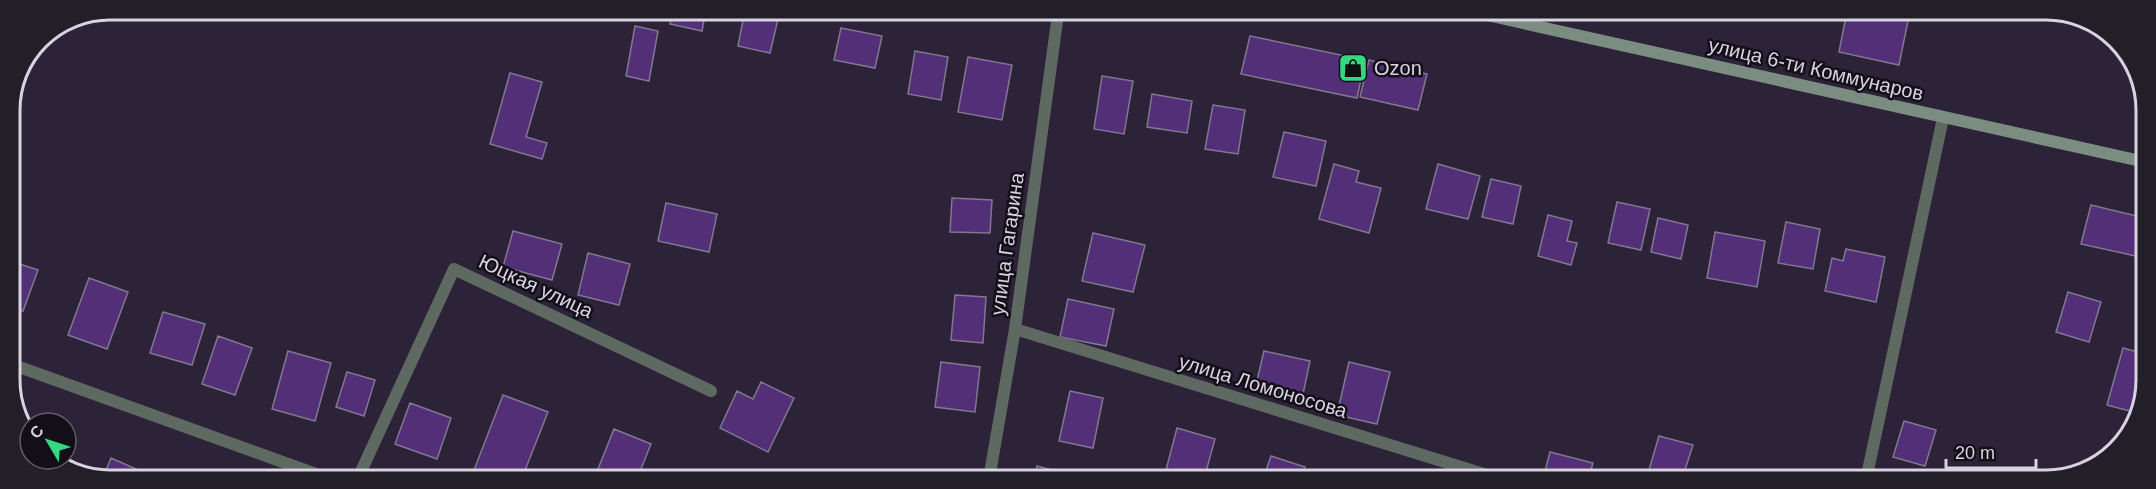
<svg xmlns="http://www.w3.org/2000/svg" width="2156" height="489" font-family="Arial,sans-serif">
<style>
.building{fill:#522f77;stroke:#817791;stroke-width:1.5}
.lines{fill:none;stroke-linecap:round;stroke-linejoin:round}
.street{stroke:#5d6961;stroke-width:12}
.secondary{stroke:#7b8d80;stroke-width:12}
.labels{text-anchor:middle;stroke-width:5;stroke-linejoin:round;paint-order:stroke}
.poi-label{font-size:20px;fill:#d8d2e1;stroke:#130f18;text-anchor:start}
.street-label{font-size:20px;fill:#d8d2e1;stroke:#130f18}
.rim{fill:none;stroke:#d8d2e1;stroke-width:3}
</style>
<rect width="100%" height="100%" fill="#2c2339"/>
<path class="building" d="M1847,11H1910L1899,65L1839,52Z
M672,15H705L702,31L670,24Z
M744,15H779L770,53L738,46Z
M635,26L658,31L649,81L626,76Z
M841,28L882,36L875,68L834,60Z
M1250,36L1365,60L1357,98L1241,74Z
M915,51L948,57L941,100L908,94Z
M968,57L1012,65L1002,120L958,112Z
M1369,60L1427,74L1418,110L1360,97Z
M510,73L542,82L526,137L547,143L542,159L490,144Z
M1102,76L1133,81L1124,134L1094,129Z
M1152,94L1192,101L1187,133L1147,127Z
M1213,105L1245,110L1238,154L1205,149Z
M1284,132L1326,141L1316,186L1273,177Z
M1334,164L1359,171L1356,182L1381,188L1369,233L1319,219Z
M1438,164L1480,176L1468,219L1426,209Z
M1491,179L1521,186L1513,224L1482,217Z
M952,198L992,200L990,233L950,232Z
M1617,202L1650,209L1641,250L1608,243Z
M666,203L717,214L709,252L658,241Z
M2091,205L2145,218V258L2081,244Z
M1548,215L1572,221L1567,241L1577,243L1571,265L1538,256Z
M1658,218L1688,225L1681,259L1651,252Z
M1786,222L1820,229L1813,269L1778,263Z
M513,231L562,244L552,280L503,267Z
M1715,232L1765,241L1757,287L1707,278Z
M1093,233L1145,245L1133,292L1082,281Z
M1846,249L1885,257L1876,302L1825,291L1832,258L1843,261Z
M588,253L630,264L619,305L578,295Z
M10,261L38,270L23,311L10,307Z
M89,278L128,292L107,349L68,335Z
M2068,292L2101,302L2089,342L2056,332Z
M955,295L986,297L983,343L951,340Z
M1068,299L1114,309L1106,346L1060,337Z
M163,312L205,324L192,365L150,353Z
M218,336L252,348L235,395L202,384Z
M2123,348L2145,354V399L2137,413L2107,405Z
M288,351L331,363L315,421L272,409Z
M1264,351L1310,361L1302,399L1255,389Z
M941,362L980,367L975,412L935,407Z
M1349,362L1390,372L1377,424L1337,415Z
M347,372L375,380L364,416L336,407Z
M761,382L794,398L768,452L720,428L737,391L753,399Z
M1070,391L1103,398L1093,448L1059,441Z
M503,395L548,412L522,478H471Z
M410,403L451,418L437,459L395,444Z
M1904,421L1936,430L1925,466L1893,457Z
M1177,428L1215,439L1204,479L1166,470Z
M614,429L651,444L637,479H594Z
M1659,436L1693,445L1682,479L1649,470Z
M1550,452L1593,463L1588,479H1543Z
M1271,456L1305,467L1301,479H1263Z
M111,458L154,477V478H103Z
M1037,466L1087,479H1034Z"/>
<g class="lines">
<path class="street" d="M1015,329L1500,479
M11,364L327,478
M358,478L454,269L711,391
M989,479L1015,329L1058,14
M1866,480L1943,118"/>
<path class="secondary" d="M1478,13L2145,162"/>
</g>
<defs>
<g id="shop-square" transform="scale(1.5)"><rect x="-9" y="-9" width="18" height="18" rx="4" fill="#33d881" stroke="#130f18"/><path d="M-5-2.5h2.3a2.7 3.5 0 0 1 5.4 0H5L5.5 6h-11ZM-1.5-2.5h3a1.5 2.3 0 0 0-3 0Z" fill="#111"/></g>
</defs>
<g fill-rule="evenodd">
<use href="#shop-square" x="1353" y="68"/>
</g>
<g class="labels">
<g class="poi-label">
<text x="1374" y="75">Ozon</text>
</g>
<g class="street-label">
<text transform="translate(1816 69) rotate(13)" y="7">улица 6-ти Коммунаров</text>
<text transform="translate(1007 244) rotate(-82)" y="7">улица Гагарина</text>
<text transform="translate(536 286) rotate(25)" y="7">Юцкая улица</text>
<text transform="translate(1263 386) rotate(17)" y="7">улица Ломоносова</text>
</g>
</g>
<path d="M0 0H2156V489H0ZM110 20H2046A90 90 0 0 1 2136 110V380A90 90 0 0 1 2046 470H110A90 90 0 0 1 20 380V110A90 90 0 0 1 110 20Z" fill="#231f28" fill-rule="evenodd"/>
<path class="rim" d="M110 20H2046A90 90 0 0 1 2136 110V380A90 90 0 0 1 2046 470H110A90 90 0 0 1 20 380V110A90 90 0 0 1 110 20Z"/>
<g transform="translate(48 441) rotate(309)"><circle r="28" fill="#130f18" stroke="#625d68" stroke-width="1.5"/>
<path d="M0-4.5L10 22L0 15L-10 22Z" fill="#33d881"/>
<text y="-9" font-size="16" font-weight="bold" text-anchor="middle" fill="#d8d2e1">С</text>
</g>
<path d="M1946 459v9h90v-9" fill="none" stroke="#d8d2e1" stroke-width="3"/>
<text x="1955" y="459" font-size="18" fill="#d8d2e1" stroke="#130f18" stroke-width="4.5" paint-order="stroke">20 m</text>
</svg>
